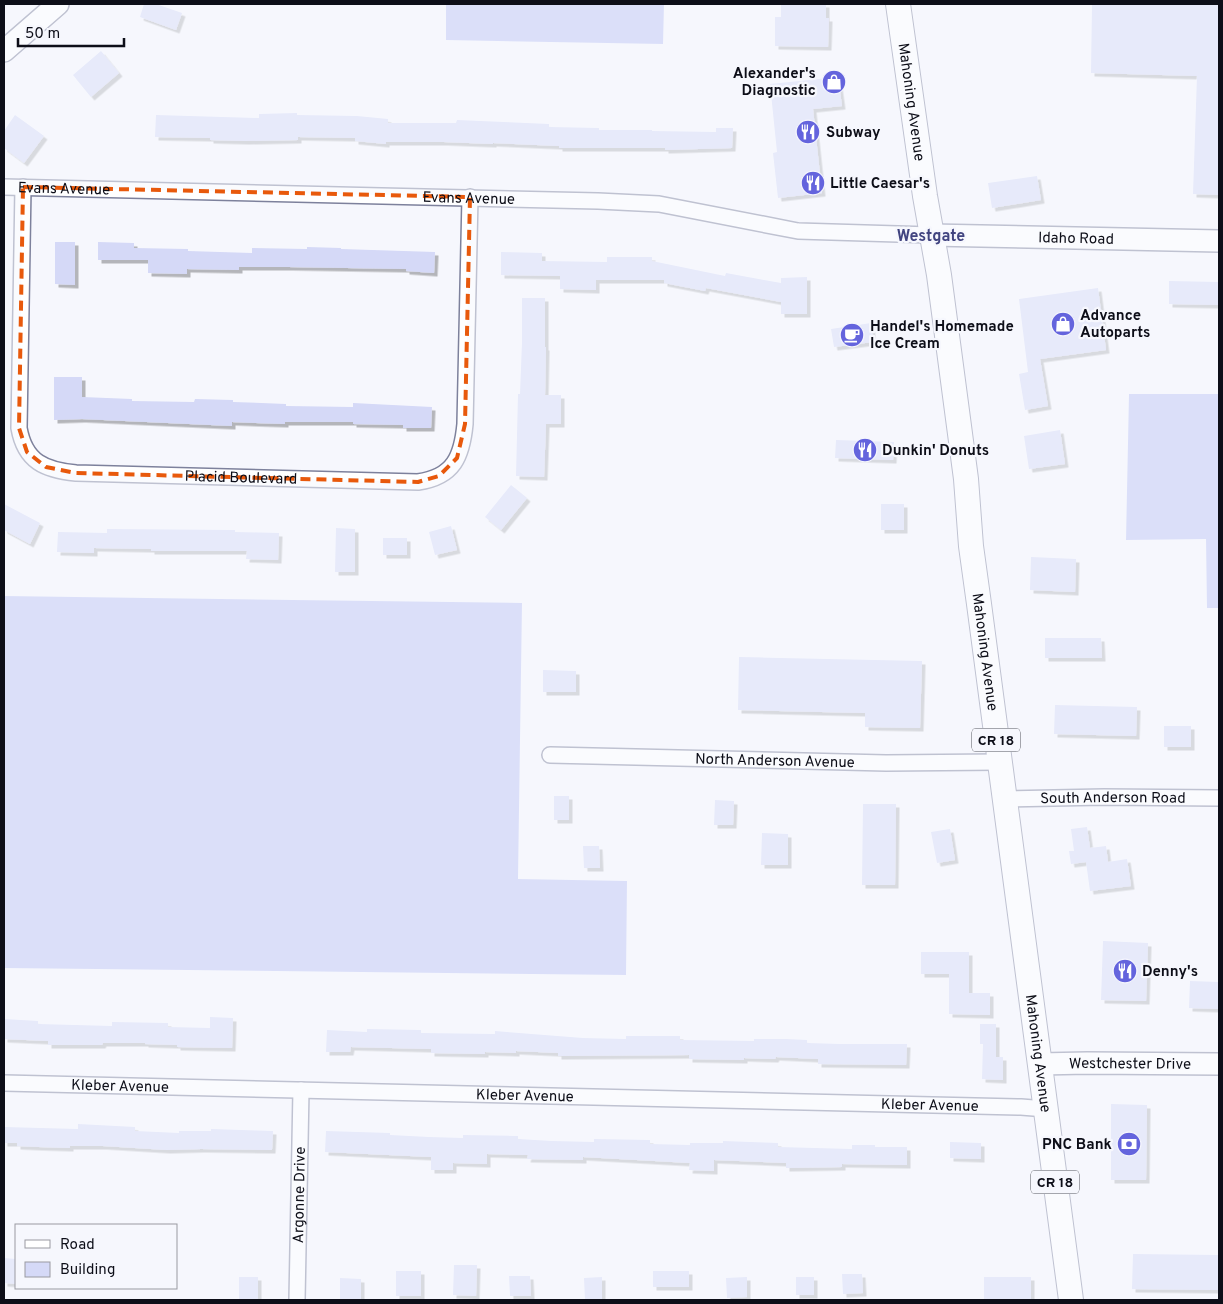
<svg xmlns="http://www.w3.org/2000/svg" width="1223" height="1304" font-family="Overpass,sans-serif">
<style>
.forest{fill:#bbc2f4}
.building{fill:#d5d9f7;filter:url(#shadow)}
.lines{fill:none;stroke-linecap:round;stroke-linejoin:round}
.street-casing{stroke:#7d819c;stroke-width:18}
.secondary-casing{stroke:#7d819c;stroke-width:24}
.primary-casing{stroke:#7d819c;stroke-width:26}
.street{stroke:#fff;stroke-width:15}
.secondary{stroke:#fff;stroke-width:21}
.primary{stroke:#fff;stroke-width:24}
.marked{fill:none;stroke:#e8590c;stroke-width:4;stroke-dasharray:10 6;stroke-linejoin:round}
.labels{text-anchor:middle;stroke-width:4.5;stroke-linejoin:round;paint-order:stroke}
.shield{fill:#f6f7fd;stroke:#53545d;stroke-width:1}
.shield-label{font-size:14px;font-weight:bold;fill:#0d0e18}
.poi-label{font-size:15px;font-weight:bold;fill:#0d0e18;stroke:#f6f7fd;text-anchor:start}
.street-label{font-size:15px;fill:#0d0e18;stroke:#f6f7fd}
.neighbourhood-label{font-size:16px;font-weight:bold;fill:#414480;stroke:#f6f7fd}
</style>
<defs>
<filter id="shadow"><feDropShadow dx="3.5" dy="3.5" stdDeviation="0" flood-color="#0004"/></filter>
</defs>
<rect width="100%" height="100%" fill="#f6f7fd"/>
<path class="forest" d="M446,4H664L663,44L446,40Z
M1129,394H1219V608H1207L1206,539L1126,540Z
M4,596L522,603L518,879L627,881L626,975L4,968Z"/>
<path class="building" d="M144,4H156L182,13L176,30L140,17Z
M781,4H826V18H829L828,47L775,46V17H781Z
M1092,4H1219V195L1193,194L1197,76L1091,73Z
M101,51L119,73L91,97L73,75Z
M838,77L842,106L813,109L822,193L778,198L773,153L777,152L770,84Z
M297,113V115L357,116L388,119V123H456L457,120L549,124V127L599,128V130H652V131L716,132V128H733L732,148L665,150V148H559V146L493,143V144L444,142H386V144L355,141V138L298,137V140L245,141L210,140V138L155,137L156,115L259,118V114Z
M15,115L44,136L24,163L4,148V131Z
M1037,176L1041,200L992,208L988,183Z
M55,242H75V285L55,284Z
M98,242L134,243V248L188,249V251L252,253V248L307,249V247L341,248V249L435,252L434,273L406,271V269L289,267H239V270L187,269V274L148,273V260H98Z
M501,252L542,253V261L607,262V257H652V261L725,276L726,273L781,283V278L807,277V314H781V302L706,288L705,291L664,283V280H596V290L560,289V276L501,275Z
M1169,281L1219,282V305L1169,304Z
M1098,288L1106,350L1040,359L1048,406L1025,410L1019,374L1028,372L1019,299Z
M522,298H545V347H546L545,395H561V424H546L544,477L516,476L518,394H520L522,342Z
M871,323L873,342L834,347L831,329Z
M54,377H82V397L132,399V401L194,402L195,399L233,400V402L286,404V406L353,407V403L432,407L431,428H403V425L353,424V422H285V424L232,422V426L82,419L54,420Z
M1060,430L1065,464L1029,469L1024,436Z
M836,440L894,442L893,460L835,458Z
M511,485L527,498L501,530L485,517Z
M4,504L40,523L30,544L4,530Z
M881,504H904V530H881Z
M451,526L457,550L435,555L429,532Z
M336,528L355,529V572H335Z
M107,529L235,530V532L279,533L278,560L246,559L247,551H151V549L94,548V553L57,552L58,532L107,533Z
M383,538H407V555H383Z
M1031,557L1076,559L1075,592L1030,590Z
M1045,638H1101L1102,658H1045Z
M739,657L922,661L920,728L865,727V713L738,710Z
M543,670L576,671V692H543Z
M1055,705L1137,707L1136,736L1054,734Z
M1164,726H1191V747H1164Z
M554,796H569V820H554Z
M715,800L734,801L733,825H714Z
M863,804H896L895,885H862Z
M1087,827L1090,848L1106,846L1108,862L1127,859L1131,886L1090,891L1086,862L1071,864L1069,851H1074L1071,829Z
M950,829L955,860L937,863L931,832Z
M762,833L788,834V865H761Z
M583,846H599L600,868H584Z
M1103,941L1148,943L1146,1001L1101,1000Z
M921,952H969V993H990V1015L949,1014V974H921Z
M1190,981L1219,982V1009L1189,1008Z
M210,1017L233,1018L232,1048L177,1047V1045L145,1044V1043H103L102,1045H48V1041L4,1039V1019L38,1021V1024L112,1026V1022L168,1023V1027L210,1028Z
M980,1024H996V1057H1003V1080L982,1079L983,1044H980Z
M367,1029L421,1030V1033L495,1034V1031L583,1038L626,1039V1036H680V1040L754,1041V1039H786L807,1040V1043L840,1044H907L906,1065L818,1064V1059L776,1057L775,1059L744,1058V1060L689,1059V1055L558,1056V1053L516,1051V1053L485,1052V1054L431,1053V1049L351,1047L350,1052H326L327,1030L367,1032Z
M1111,1104L1147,1105L1146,1180H1111Z
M78,1124L135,1127V1131L179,1133V1131H211V1129L273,1131L272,1150L201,1149L167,1150L103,1146H70V1148L39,1147L17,1146V1143H4V1127L78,1129Z
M326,1131L390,1133V1135L429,1137L463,1138V1135L518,1136V1139L552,1141L594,1142V1139L650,1140V1144L690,1145V1143H723V1141L778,1143V1147L852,1149V1145H875V1147H907V1165L842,1164V1167L786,1168V1163L714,1160V1171L689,1170L690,1163L583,1157V1160L527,1159L528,1155L487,1154V1164L453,1163V1170H431V1157L325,1152Z
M950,1142L981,1143V1159L950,1158Z
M1133,1254L1219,1255V1290L1132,1289Z
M4,1258L16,1259V1284L4,1283Z
M454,1265H477L476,1296L453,1295Z
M396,1271H421V1296H396Z
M653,1271H689V1287H653Z
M842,1274H862L863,1293L843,1294Z
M509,1276H530L531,1296H510Z
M239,1277H258V1300H239Z
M602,1277V1300H585L584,1278Z
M747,1277V1297L727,1298L726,1278Z
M796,1277H814V1295H796Z
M984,1277H1031V1300H984Z
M340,1278L361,1279V1300H340Z"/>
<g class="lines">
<g class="street-casing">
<g id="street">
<path id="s1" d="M4,187L598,201L659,204L798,231L931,235"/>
<path id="s2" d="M23,187L19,428C25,462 45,470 76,473L418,482C454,477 462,456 465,424L470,197"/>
<path id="s3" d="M550,755L886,763L999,762"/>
<path id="s4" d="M1005,799L1104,797L1219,798"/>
<path id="s5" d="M4,1083L1021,1107L1046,1109"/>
<path id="s6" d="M297,1300L301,1090"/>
</g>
</g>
<g class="secondary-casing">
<g id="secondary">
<path d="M4,51L58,4"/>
<path id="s7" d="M931,235L1219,241"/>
<path id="s8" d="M1040,1064L1087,1063L1219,1064"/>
</g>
</g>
<g class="primary-casing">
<g id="primary">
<path id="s9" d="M898,4L925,196L939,275L966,479L971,546L979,604L1071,1300"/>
</g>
</g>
<use href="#street" class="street"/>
<use href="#secondary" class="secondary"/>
<use href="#primary" class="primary"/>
</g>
<path d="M0 0H1223V1304H0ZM23,187L470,197L465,424L457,458L439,476L418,482L76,473L46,467L27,452L19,428Z" fill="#f6f7fd" fill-opacity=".55" fill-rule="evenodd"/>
<path class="marked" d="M23,187L470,197L465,424L457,458L439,476L418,482L76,473L46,467L27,452L19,428Z"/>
<defs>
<g id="shop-disc" transform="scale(1.25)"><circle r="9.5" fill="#6464dd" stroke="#f6f7fd"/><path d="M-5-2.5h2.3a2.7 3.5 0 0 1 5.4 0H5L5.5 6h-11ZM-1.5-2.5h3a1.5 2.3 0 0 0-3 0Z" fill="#fff"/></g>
<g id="restaurant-disc" transform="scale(1.25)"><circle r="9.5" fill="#6464dd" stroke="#f6f7fd"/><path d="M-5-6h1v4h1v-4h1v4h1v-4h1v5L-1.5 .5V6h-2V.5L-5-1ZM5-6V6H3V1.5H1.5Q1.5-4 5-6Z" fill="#fff"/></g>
<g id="cafe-disc" transform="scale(1.25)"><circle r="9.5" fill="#6464dd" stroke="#f6f7fd"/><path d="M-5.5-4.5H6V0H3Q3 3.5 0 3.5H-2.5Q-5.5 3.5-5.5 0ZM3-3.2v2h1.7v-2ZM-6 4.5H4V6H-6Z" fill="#fff"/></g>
<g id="bank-disc" transform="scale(1.25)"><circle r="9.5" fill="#6464dd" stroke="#f6f7fd"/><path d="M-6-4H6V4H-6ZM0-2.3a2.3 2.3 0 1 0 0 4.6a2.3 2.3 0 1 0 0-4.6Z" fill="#fff"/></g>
</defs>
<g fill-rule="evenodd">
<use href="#shop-disc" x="834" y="82"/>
<use href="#restaurant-disc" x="808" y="132"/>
<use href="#restaurant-disc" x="813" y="183"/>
<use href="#shop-disc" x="1063" y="324"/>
<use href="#cafe-disc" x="852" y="335"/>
<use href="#restaurant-disc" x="865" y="450"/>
<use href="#restaurant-disc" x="1125" y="971"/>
<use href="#bank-disc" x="1129" y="1144"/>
</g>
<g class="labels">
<g class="shield">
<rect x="972" y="728.5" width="48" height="23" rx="4"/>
<rect x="1031" y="1170.5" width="48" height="23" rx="4"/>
</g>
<g class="shield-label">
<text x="996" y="745">CR 18</text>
<text x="1055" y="1187">CR 18</text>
</g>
<g class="poi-label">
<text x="816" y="78" text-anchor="end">Alexander's<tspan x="816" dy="17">Diagnostic</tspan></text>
<text x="826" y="137">Subway</text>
<text x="830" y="188">Little Caesar's</text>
<text x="1080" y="320">Advance<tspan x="1080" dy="17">Autoparts</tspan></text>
<text x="870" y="331">Handel's Homemade<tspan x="870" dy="17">Ice Cream</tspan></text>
<text x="882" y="455">Dunkin' Donuts</text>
<text x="1142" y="976">Denny's</text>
<text x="1112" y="1149" text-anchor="end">PNC Bank</text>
</g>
<g class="street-label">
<text dy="5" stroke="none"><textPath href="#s9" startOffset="99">Mahoning Avenue</textPath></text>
<text dy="5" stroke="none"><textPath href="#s1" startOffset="60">Evans Avenue</textPath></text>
<text dy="5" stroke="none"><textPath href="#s1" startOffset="465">Evans Avenue</textPath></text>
<text dy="5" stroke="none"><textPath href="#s7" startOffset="145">Idaho Road</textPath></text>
<text dy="5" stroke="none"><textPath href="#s2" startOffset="486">Placid Boulevard</textPath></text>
<text dy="5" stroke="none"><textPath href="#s9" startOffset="654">Mahoning Avenue</textPath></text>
<text dy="5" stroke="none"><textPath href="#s3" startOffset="225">North Anderson Avenue</textPath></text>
<text dy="5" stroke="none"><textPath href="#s4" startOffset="108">South Anderson Road</textPath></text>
<text dy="5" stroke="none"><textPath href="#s9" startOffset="1059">Mahoning Avenue</textPath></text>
<text dy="5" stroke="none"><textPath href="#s8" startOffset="90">Westchester Drive</textPath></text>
<text dy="5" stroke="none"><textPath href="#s5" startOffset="116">Kleber Avenue</textPath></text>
<text dy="5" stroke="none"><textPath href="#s5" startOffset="521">Kleber Avenue</textPath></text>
<text dy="5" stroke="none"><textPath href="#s5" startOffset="926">Kleber Avenue</textPath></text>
<text dy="5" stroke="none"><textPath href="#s6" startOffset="105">Argonne Drive</textPath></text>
</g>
<g class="neighbourhood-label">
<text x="931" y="241">Westgate</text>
</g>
</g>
<rect width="1223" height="1304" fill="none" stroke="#0d0e18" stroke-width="10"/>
<rect x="15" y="1224" width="162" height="65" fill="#f6f7fd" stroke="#999aa1"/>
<rect x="25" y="1240" width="25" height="8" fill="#ffffff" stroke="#999aa1"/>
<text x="60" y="1249" font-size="15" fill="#0d0e18">Road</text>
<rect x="25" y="1262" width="25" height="15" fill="#d5d9f7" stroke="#999aa1"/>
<text x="60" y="1274" font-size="15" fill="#0d0e18">Building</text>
<path d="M18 38v8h106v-8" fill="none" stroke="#0d0e18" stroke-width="2.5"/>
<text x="25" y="38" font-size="15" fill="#0d0e18" stroke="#f6f7fd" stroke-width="4" paint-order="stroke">50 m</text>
</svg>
